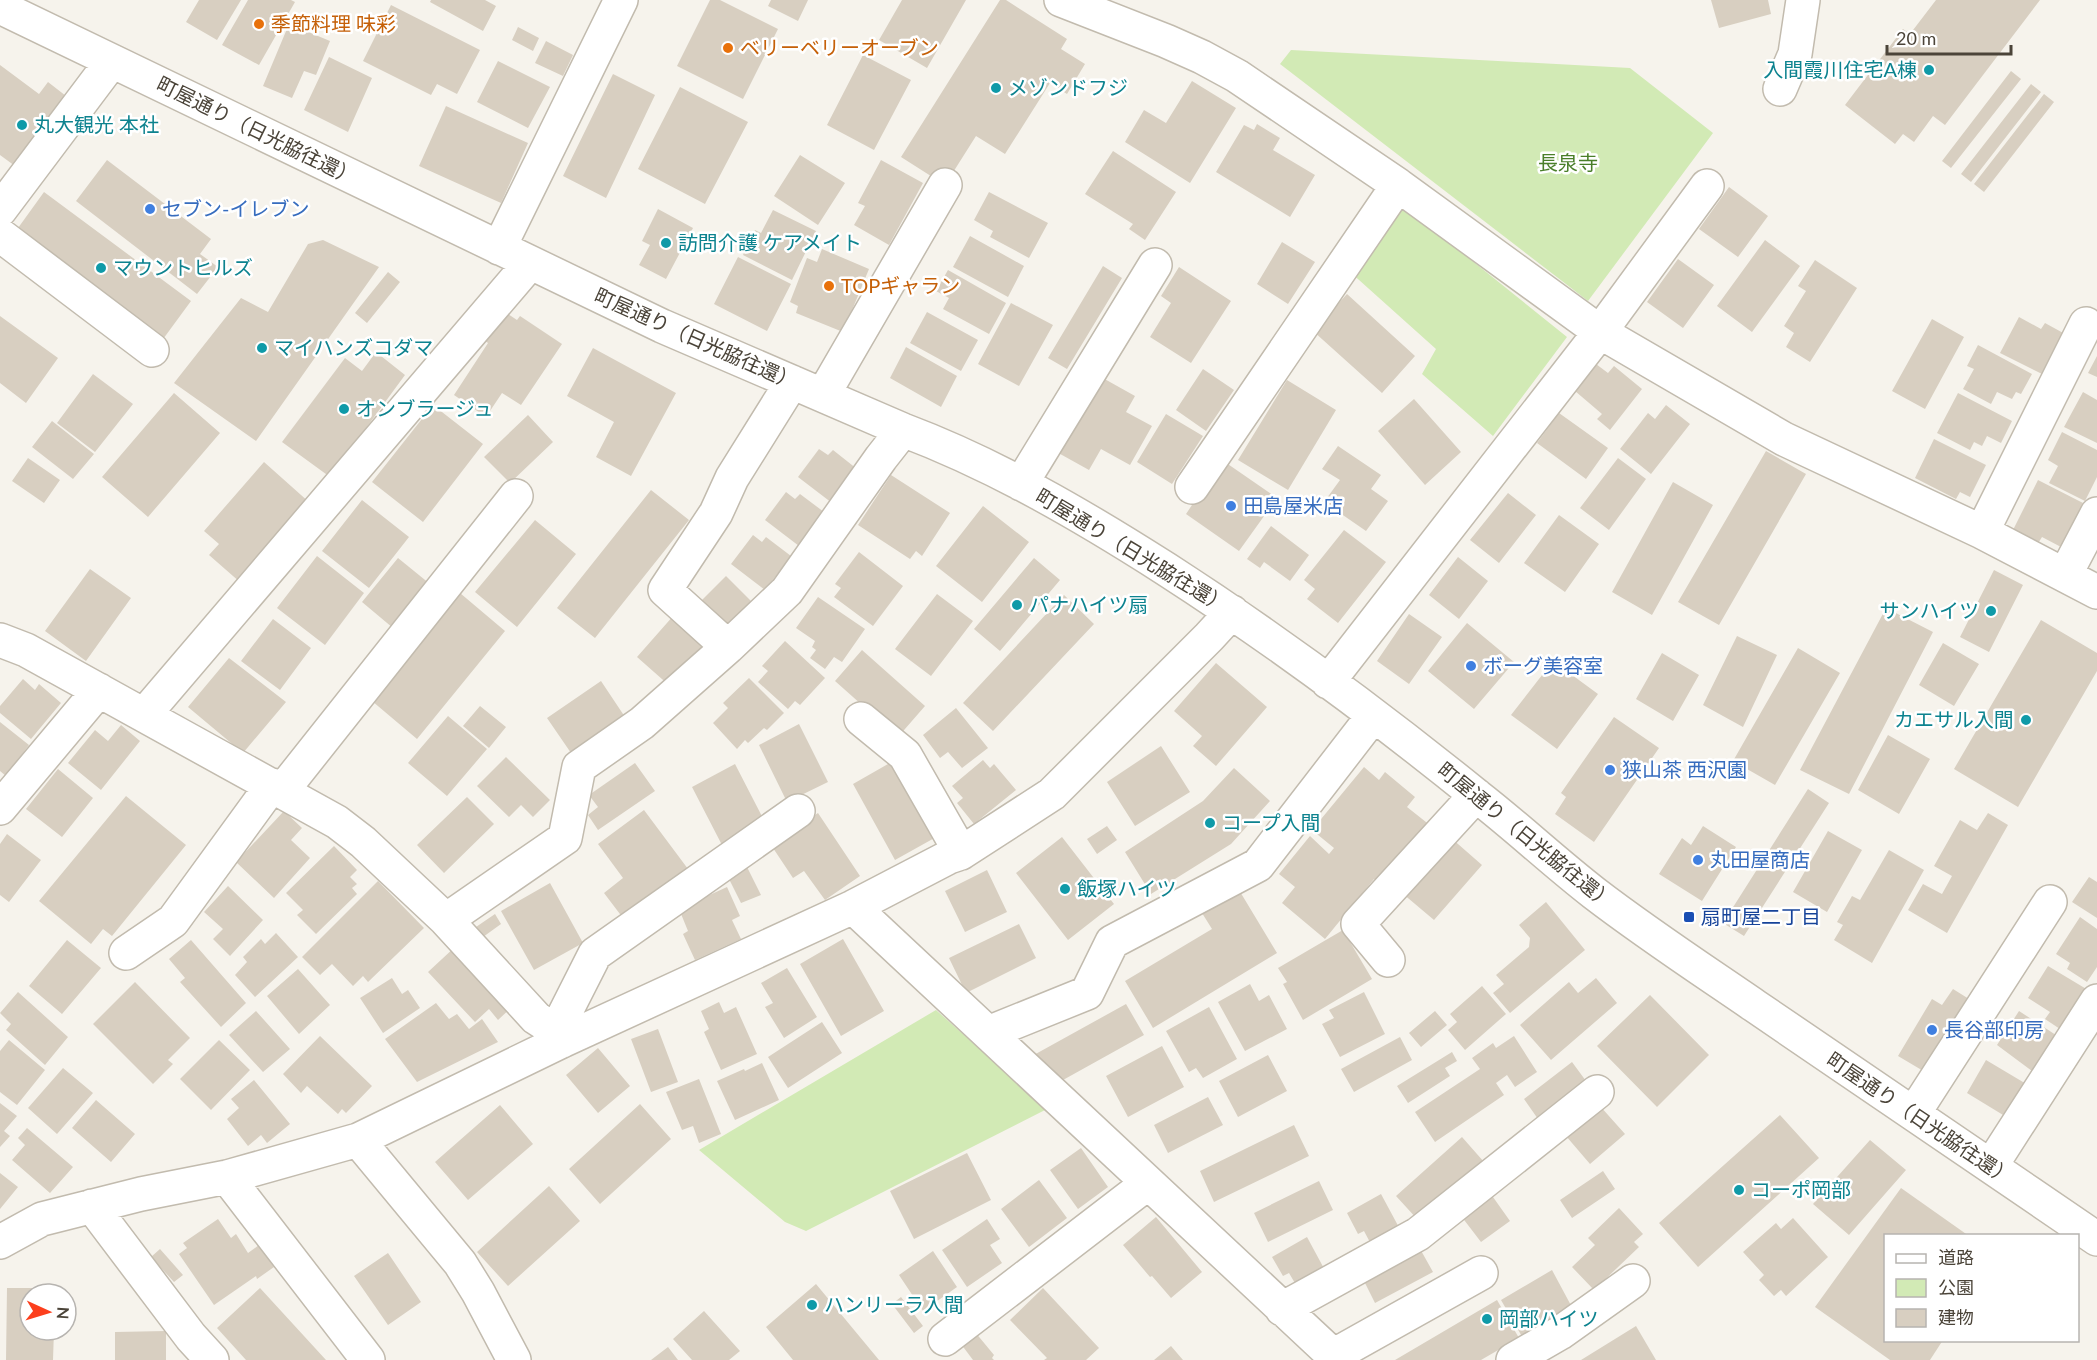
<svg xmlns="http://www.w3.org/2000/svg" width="2097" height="1360" font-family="Lato,'Noto Sans JP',sans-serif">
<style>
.green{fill:#d2eab5}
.building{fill:#d8cfc1}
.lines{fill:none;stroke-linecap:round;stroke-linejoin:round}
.minor-casing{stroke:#c2bbae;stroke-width:36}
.minor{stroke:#fff;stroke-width:33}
.food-dot{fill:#e8710a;stroke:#fff;stroke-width:2}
.culture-dot{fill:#0f9aa8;stroke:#fff;stroke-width:2}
.shop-dot{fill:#3f7fe0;stroke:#fff;stroke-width:2}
.transit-dot{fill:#1a4fb4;stroke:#fff;stroke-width:2}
.labels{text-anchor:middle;stroke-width:5;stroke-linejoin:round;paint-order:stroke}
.food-label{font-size:20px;fill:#c56008;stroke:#fff;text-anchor:start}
.culture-label{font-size:20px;fill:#0d838f;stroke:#fff;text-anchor:start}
.street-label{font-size:20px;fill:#4b4439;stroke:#fff}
.park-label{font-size:20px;fill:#4a7f2a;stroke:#fff}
.shop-label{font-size:20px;fill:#366cbe;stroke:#fff;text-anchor:start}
.transit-label{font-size:20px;fill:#164399;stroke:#fff;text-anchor:start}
</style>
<rect width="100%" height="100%" fill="#f6f3ec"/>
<path class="green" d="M1291,50L1630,68L1713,133L1588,301L1280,64Z
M1399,202L1567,337L1493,436L1422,374L1436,349L1349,271Z
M936,1010L1047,1109L806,1231L785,1222L699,1150Z"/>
<path class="building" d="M199,0H241L217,40L186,22Z
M248,0H291L295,2L259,65L222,45Z
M431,0H485L496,6L483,31L430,2Z
M710,0H720L778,29L743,99L677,66Z
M771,0H808L798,21L768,6Z
M902,0H966L927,68L879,40Z
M1000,0H1006L1067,39L1061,49L1085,64L1067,94L1050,83L1005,154L976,136L945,185L901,157Z
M1711,0H1768L1771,14L1719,28Z
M1936,0H2040L1945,125L1933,116L1914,142L1903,134L1895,144L1845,105L1903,29L1910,34Z
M391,5L480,50L457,94L437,84L431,95L363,61Z
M289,24L330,41L316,75L304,71L292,98L263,86Z
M518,27L539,38L533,51L512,40Z
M546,41L573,55L563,76L535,63Z
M863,55L911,80L874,150L827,125Z
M329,57L372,78L348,132L304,110Z
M498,61L550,87L528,128L477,102Z
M0,65L39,94L48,82L66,96L15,166L0,155Z
M2011,71L2021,79L1951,168L1942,161Z
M613,74L655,95L606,198L563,176Z
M1192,81L1236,108L1190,183L1125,142L1144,110L1166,123Z
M2031,84L2041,92L1971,182L1961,174Z
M680,87L748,122L705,204L638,169Z
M2044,94L2054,102L1984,192L1974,184Z
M446,106L528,143L501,203L419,166Z
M1257,124L1280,138L1273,150L1315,175L1290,217L1216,172L1244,125L1254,130Z
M1113,151L1176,192L1145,240L1129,229L1133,224L1085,194Z
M800,155L845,183L818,225L774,196Z
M107,160L211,239L200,254L218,267L197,294L76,201Z
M881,160L923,183L889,245L854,225L865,206L858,203Z
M1729,187L1768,216L1738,257L1699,229Z
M44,192L191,301L158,346L13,235Z
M989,192L1048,223L1029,258L990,237L993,231L974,220Z
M658,209L693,228L666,279L639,265L650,245L642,241Z
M773,210L816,231L792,280L743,255L755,230L761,233Z
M970,236L1024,266L1008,297L953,267Z
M323,240L379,267L256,441L174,383L241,298L268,312L308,244Z
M1765,240L1800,266L1752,332L1717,306Z
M1282,242L1315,262L1288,304L1257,284Z
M822,249L869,269L843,332L796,313L798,306L790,302L807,258L817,262Z
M738,257L791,284L767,331L714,304Z
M1678,259L1714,285L1683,328L1647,302Z
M1815,260L1857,288L1810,362L1786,347L1794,333L1784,326L1806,291L1798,286Z
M1103,266L1122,278L1067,369L1048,358Z
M1179,267L1231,301L1191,363L1150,337L1171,303L1161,296Z
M948,270L1006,303L989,334L943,309L949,298L936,291Z
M388,272L400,282L367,323L355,313Z
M1347,294L1415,356L1382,393L1313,331Z
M1011,303L1053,325L1019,386L978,364Z
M496,306L517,320L520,316L562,344L521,405L502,393L486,417L454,395L488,343L477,335Z
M927,312L978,340L961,371L910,343Z
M0,316L58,358L26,403L0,383Z
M2019,317L2041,329L2045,323L2065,334L2044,375L2000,353Z
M1932,319L1964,337L1925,409L1892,391Z
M1978,345L2032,374L2021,394L2016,392L2012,399L1997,392L1991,404L1963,389L1974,369L1967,366Z
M906,347L957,376L941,407L890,378Z
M593,348L676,393L631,476L596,457L614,422L567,396Z
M376,352L405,375L330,477L282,442L345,358L362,371Z
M2097,356V377L2088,373Z
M1596,364L1608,373L1614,366L1642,389L1610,430L1597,419L1602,414L1575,391Z
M1203,369L1234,390L1206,431L1176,410Z
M93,374L133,404L95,452L57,423Z
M1101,377L1135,396L1126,412L1152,426L1130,465L1101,449L1089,470L1053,450Z
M1287,380L1336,410L1288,490L1238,460Z
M2083,392L2097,400V443L2064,427Z
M174,393L220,433L148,517L102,477Z
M1958,393L2012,421L2001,443L1987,436L1982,446L1974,442L1970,450L1937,433Z
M1414,399L1461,452L1425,485L1378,431Z
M433,405L483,444L423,522L372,482Z
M1666,405L1690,424L1651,474L1620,449L1648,413L1655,419Z
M1559,413L1608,448L1586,479L1537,443Z
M1166,414L1203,436L1172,484L1137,462Z
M528,415L553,442L510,483L484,457Z
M52,421L94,454L73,479L32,447Z
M2062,432L2097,450V477L2085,501L2049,483L2058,466L2048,460Z
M1934,439L1986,465L1970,497L1960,492L1956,499L1915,478Z
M1338,446L1381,475L1371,489L1388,501L1366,531L1324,502L1340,480L1322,469Z
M819,449L828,455L833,450L857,469L832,503L798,477Z
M1766,451L1806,474L1719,625L1678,602Z
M28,458L60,480L44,503L12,481Z
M1618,458L1646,479L1609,530L1580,508Z
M1222,460L1277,498L1239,551L1186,514Z
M264,462L310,503L241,583L209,555L219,544L204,531Z
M891,475L950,513L922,556L916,551L910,559L858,525Z
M2038,480L2083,503L2061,547L2042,537L2037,545L2012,532Z
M1673,482L1713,505L1652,615L1612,592Z
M651,490L689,520L595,638L557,608Z
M786,492L795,499L800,494L824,512L799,546L765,520Z
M1508,493L1536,515L1499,563L1470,540Z
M362,500L409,537L369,588L322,551Z
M983,506L1029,542L982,602L936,566Z
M1559,515L1599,544L1565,592L1524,563Z
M535,520L576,554L517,627L475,592Z
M1271,526L1309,555L1290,581L1264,562L1260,568L1247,559Z
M1344,530L1386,562L1338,623L1307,599L1315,589L1304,580Z
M753,535L762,542L766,537L791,556L765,590L731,564Z
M859,552L903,586L873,626L834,597L841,588L835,584Z
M317,556L364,593L325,645L277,608Z
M1458,557L1488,581L1459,619L1429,595Z
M398,558L430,584L393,628L362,602Z
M1034,558L1060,580L1000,651L974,629Z
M90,569L131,598L86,661L45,631Z
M1994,570L2023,585L1989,652L1960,637Z
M726,576L753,603L722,634L695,607Z
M460,593L505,631L417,739L372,701Z
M937,594L973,621L931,676L895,649Z
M1064,595L1094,624L993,731L963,703Z
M818,597L865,629L842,662L834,657L825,669L810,658L816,650L812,647L815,641L796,628Z
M1886,608L1933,632L1849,794L1800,770Z
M1409,614L1442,637L1409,684L1377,661Z
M674,615L708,646L671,687L637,657Z
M273,619L311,648L280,690L241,661Z
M2041,620L2097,653V671L2018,807L1954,769Z
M1467,623L1514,662L1474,709L1428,671Z
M1737,636L1777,655L1743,727L1703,705Z
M785,641L825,678L800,705L795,701L788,709L758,682L768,671L762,666Z
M1943,643L1979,664L1954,706L1919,685Z
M1798,648L1840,673L1775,785L1733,761Z
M862,650L925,706L898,737L835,681Z
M1662,653L1699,675L1673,721L1636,699Z
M229,658L286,702L243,753L188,707Z
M1553,661L1598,694L1557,749L1511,715Z
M1216,663L1267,707L1216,766L1193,746L1202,736L1174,711Z
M749,678L784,713L767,730L764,728L748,743L745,740L737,749L713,723L728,708L723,703Z
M23,679L35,690L39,684L61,703L31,739L0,713V706Z
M601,681L625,717L571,753L547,718Z
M480,706L506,727L489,748L463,726Z
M956,708L988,748L962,768L948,752L940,758L923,735Z
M448,716L487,749L447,796L408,763Z
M1614,717L1659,748L1594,842L1555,814L1566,797L1561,793Z
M0,722L29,745L6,776L0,771Z
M799,724L828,782L787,802L759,745Z
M121,725L140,741L101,790L68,763L95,730L108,741Z
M1888,735L1930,759L1899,814L1858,790Z
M1161,746L1190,792L1135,826L1107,782Z
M506,757L550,800L533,817L521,805L509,817L477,786Z
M895,760L938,836L895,860L853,784Z
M983,760L990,768L994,764L1016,790L974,824L957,803L963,798L952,786Z
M635,763L655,791L598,830L588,815L598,807L589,795Z
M735,764L766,824L723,847L692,787Z
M1364,767L1379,780L1385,772L1415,797L1407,807L1431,826L1383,886L1374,879L1325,939L1282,903L1295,887L1279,874L1310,836L1329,854L1334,848L1312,830Z
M1234,768L1270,801L1231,844L1151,894L1125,852L1203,801Z
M58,769L93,798L62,837L26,809Z
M1808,789L1829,803L1744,936L1723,923Z
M126,796L186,845L112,936L103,929L91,944L39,901Z
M467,797L494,824L444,873L417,845Z
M644,810L691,873L626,922L604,893L623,878L598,844Z
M284,811L302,828L291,840L310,858L274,898L236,862Z
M818,813L860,876L825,900L804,871L793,878L771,845Z
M1988,813L2008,825L1947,933L1908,910L1923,884L1942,894L1952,876L1934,866L1960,820L1977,830Z
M1107,826L1117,840L1097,854L1087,839Z
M1703,826L1736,847L1702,901L1659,874L1682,838L1691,845Z
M1828,831L1862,850L1827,912L1793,892Z
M7,834L41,860L9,902L0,895V844Z
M1062,837L1114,904L1068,940L1016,873Z
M1450,837L1482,865L1434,920L1402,893Z
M334,846L357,870L350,877L357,884L352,888L357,894L316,934L297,915L303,910L286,893Z
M1889,850L1924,870L1872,963L1834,940L1843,925L1837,922L1852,896L1860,900Z
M746,865L761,895L741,903L727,875Z
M987,870L1007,912L965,932L945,891Z
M2089,877L2097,882V918L2072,902Z
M378,881L424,928L368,982L363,976L353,986L332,964L320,975L302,957Z
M550,883L583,943L534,970L501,911Z
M228,886L263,920L230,956L213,939L223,929L204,912Z
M727,887L740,916L732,920L741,939L695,960L683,934L688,931L679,909Z
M1239,890L1277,953L1153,1028L1125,981L1212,929L1202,913Z
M1546,902L1585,950L1510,1013L1493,993L1504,984L1496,975L1529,947L1530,938L1519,925Z
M495,914L501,924L483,937L476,927Z
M2080,917L2097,929V967L2087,982L2067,969L2070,963L2056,954Z
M1019,924L1036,958L966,993L949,958Z
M1343,930L1372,979L1303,1020L1283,984L1287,982L1278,968Z
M276,933L298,957L255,997L235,975L247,962L243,957L261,939L265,944Z
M843,939L884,1011L841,1036L800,964Z
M67,940L101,968L62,1014L29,986Z
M191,940L246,1003L221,1027L180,982L185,978L169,959Z
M456,946L514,1005L498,1020L489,1009L475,1022L428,972Z
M2048,966L2088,990L2063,1031L2045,1019L2050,1012L2028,998Z
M787,968L817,1017L784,1038L765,1007L773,1003L761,983Z
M298,969L330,1005L299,1034L267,996Z
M392,978L402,994L408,990L420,1008L383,1033L360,998Z
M1596,978L1617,1003L1551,1060L1520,1025L1569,982L1578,993Z
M135,982L190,1038L168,1060L173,1064L153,1084L93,1024Z
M1250,984L1259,1001L1269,995L1287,1029L1245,1051L1218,1002Z
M1482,986L1506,1014L1465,1050L1448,1030L1457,1022L1450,1014Z
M1953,989L1969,999L1925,1072L1898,1056L1932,999L1942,1005Z
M18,992L68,1037L45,1065L6,1030L11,1024L0,1013Z
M1364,992L1385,1034L1340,1057L1322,1024L1334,1018L1329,1010Z
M1650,995L1709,1055L1657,1107L1597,1046Z
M719,1002L724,1013L736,1007L757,1054L721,1070L704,1032L709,1029L701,1011Z
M436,1003L449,1019L457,1014L469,1029L482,1019L498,1042L417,1082L385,1039Z
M1126,1004L1144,1035L1063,1080L1032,1056Z
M1209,1007L1237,1059L1203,1078L1196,1068L1189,1072L1166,1031Z
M256,1011L290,1049L263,1072L229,1035Z
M1435,1011L1447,1025L1421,1047L1409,1033Z
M2019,1011L2059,1037L2036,1074L1997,1045Z
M822,1022L842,1053L788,1088L768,1057Z
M658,1029L678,1082L651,1092L631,1039Z
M320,1036L372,1086L346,1113L342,1109L338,1114L307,1086L301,1093L283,1074Z
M1514,1036L1537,1072L1515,1087L1507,1075L1496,1083L1504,1095L1435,1142L1415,1112L1480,1069L1472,1058L1493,1043L1496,1048Z
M1400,1037L1412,1060L1354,1092L1341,1069Z
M9,1040L45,1070L17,1105L0,1092V1051Z
M219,1040L250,1070L211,1110L180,1079Z
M1162,1046L1184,1087L1128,1117L1106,1076Z
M598,1048L630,1086L598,1113L566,1075Z
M1452,1052L1457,1061L1445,1068L1450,1076L1408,1103L1397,1086Z
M1268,1055L1287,1091L1238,1117L1219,1081Z
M1986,1060L2028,1085L2008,1118L1967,1093Z
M1572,1062L1586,1081L1538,1119L1524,1099Z
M762,1063L779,1100L735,1120L717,1081L744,1069L745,1071Z
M63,1068L93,1093L57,1134L28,1108Z
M699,1079L721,1134L699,1143L693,1126L682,1130L666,1092Z
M254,1080L290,1124L267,1143L261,1135L248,1146L227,1119L239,1108L231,1099Z
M1208,1097L1223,1125L1168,1153L1154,1125Z
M96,1100L135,1134L111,1162L72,1128Z
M0,1103L17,1116L4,1131L10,1136L0,1147Z
M640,1104L671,1139L600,1204L569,1169Z
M500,1105L533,1144L468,1200L435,1162Z
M1600,1106L1625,1134L1590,1164L1566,1136Z
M1780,1115L1819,1158L1698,1267L1659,1223Z
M1294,1125L1309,1156L1214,1202L1200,1171Z
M27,1128L73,1167L50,1193L12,1160L25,1145L18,1138Z
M1462,1137L1484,1162L1418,1220L1396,1196Z
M1870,1140L1906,1170L1849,1235L1813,1204Z
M1081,1148L1108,1187L1078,1209L1050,1170Z
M967,1153L991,1200L914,1239L890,1191Z
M1603,1171L1615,1189L1572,1218L1560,1200Z
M0,1173L18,1187L0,1209Z
M1039,1180L1067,1218L1029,1247L1001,1209Z
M1319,1181L1333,1210L1268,1242L1254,1213Z
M549,1186L580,1221L508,1286L477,1252Z
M1901,1188L1969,1236H1886V1340H1943L1930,1360H1890L1815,1307Z
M1488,1190L1510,1221L1481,1242L1458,1212Z
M1381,1194L1402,1233L1373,1248L1364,1231L1358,1234L1347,1213Z
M1619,1208L1643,1234L1634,1242L1639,1247L1594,1290L1572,1267L1595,1245L1588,1238Z
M1156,1217L1202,1272L1171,1298L1152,1276L1150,1277L1123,1245Z
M1793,1218L1828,1257L1786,1296L1781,1290L1774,1296L1759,1280L1764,1275L1743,1252L1776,1223L1781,1229Z
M218,1219L231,1238L236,1234L248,1253L259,1245L274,1267L257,1279L256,1276L214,1305L179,1254L187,1248L183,1243Z
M987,1219L1000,1239L990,1245L1002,1263L967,1287L942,1250Z
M1307,1237L1327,1274L1299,1290L1289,1273L1283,1276L1272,1257Z
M1419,1247L1433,1272L1375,1303L1362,1277Z
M160,1249L183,1275L174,1282L151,1257Z
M933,1251L957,1287L923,1311L899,1275Z
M388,1253L421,1302L388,1325L354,1276Z
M1552,1270L1574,1311L1524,1340L1501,1300Z
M816,1284L879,1360H793L766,1327Z
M7,1288H54V1294H30V1330H54L53,1360H6Z
M260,1288L326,1360H246L217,1328Z
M1043,1288L1099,1348L1086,1360H1044L1047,1358L1010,1320Z
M901,1297L923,1326L914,1333L892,1304Z
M1497,1300L1519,1338L1481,1360H1395Z
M704,1311L740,1351L729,1360H692L673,1339Z
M1636,1326L1656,1360H1581Z
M166,1331V1360H115V1332Z
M975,1332L994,1355L992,1358L994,1360H973L961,1344Z
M1171,1346L1183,1360H1154Z
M668,1347L678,1360H651Z"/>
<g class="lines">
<g class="minor-casing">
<path id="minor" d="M1061,0L1166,41L1202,57L1237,76L1398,185L1600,332L1784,439L1982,532L2097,592
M0,7L662,326L903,430C996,465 1083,516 1166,569C1273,638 1377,715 1477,796C1517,827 1554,862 1594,893C1646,933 1701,969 1755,1006C1868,1084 1983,1161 2097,1239
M1780,89L1795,54L1803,0
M0,210L112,61
M0,235L152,350
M499,248L621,0
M823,395L945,185
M1021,484L1155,265
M1192,487L1398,185
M1982,532L2086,324
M2065,575L2097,514
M0,640L26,650L337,822L363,842L446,920L536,1018L556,1031L562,1041
M728,647L665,590L716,513L732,478L792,382
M1328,682L1600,332L1707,186
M144,715L530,263
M861,719L905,755L961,853
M282,791L516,496
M0,808L99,690
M853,907L1338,1360
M446,920L565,838L579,767L642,723L728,647L787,591L881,458L903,430
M126,953L173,921L272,785
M1388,960L1358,924L1476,795
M556,1031L595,954L798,811
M988,1033L1087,993L1112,942L1258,865L1373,716
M1914,1113L2050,902
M358,1140L460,1263L478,1292L514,1360
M1991,1166L2097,1001
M227,1177L368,1360
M92,1206L191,1337L212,1360
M0,1242L42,1219L141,1194L227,1177L358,1140L562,1041L853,907L949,857L961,853L1052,794L1209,637L1232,612
M1282,1309L1418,1234L1597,1092
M945,1339L1148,1183
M1333,1356L1481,1273
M1513,1360L1560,1333L1633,1281"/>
</g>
<use href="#minor" class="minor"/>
</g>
<g class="food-dot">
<circle cx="259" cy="24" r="6"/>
<circle cx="728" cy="48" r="6"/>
<circle cx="829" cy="286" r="6"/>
</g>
<g class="culture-dot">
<circle cx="1929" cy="70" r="6"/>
<circle cx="996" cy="88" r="6"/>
<circle cx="22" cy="125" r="6"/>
<circle cx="666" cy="243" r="6"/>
<circle cx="101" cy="268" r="6"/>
<circle cx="262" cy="348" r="6"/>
<circle cx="344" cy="409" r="6"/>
<circle cx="1017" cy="605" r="6"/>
<circle cx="1991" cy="611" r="6"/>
<circle cx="2026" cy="720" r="6"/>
<circle cx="1210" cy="823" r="6"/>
<circle cx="1065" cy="889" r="6"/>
<circle cx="1739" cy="1190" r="6"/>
<circle cx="812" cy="1305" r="6"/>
<circle cx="1487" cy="1319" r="6"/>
</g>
<g class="shop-dot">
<circle cx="150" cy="209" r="6"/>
<circle cx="1231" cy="506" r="6"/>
<circle cx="1471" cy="666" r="6"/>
<circle cx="1610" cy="770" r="6"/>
<circle cx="1698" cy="860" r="6"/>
<circle cx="1932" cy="1030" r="6"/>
</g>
<rect class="transit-dot" x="1683" y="911" width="12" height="12" rx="3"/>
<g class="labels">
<g class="food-label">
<text x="271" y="31">季節料理 味彩</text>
<text x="740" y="55">ベリーベリーオーブン</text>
<text x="841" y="293">TOPギャラン</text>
</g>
<g class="culture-label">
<text x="1917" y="77" text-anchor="end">入間霞川住宅A棟</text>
<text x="1008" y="95">メゾンドフジ</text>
<text x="34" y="132">丸大観光 本社</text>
<text x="678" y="250">訪問介護 ケアメイト</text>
<text x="113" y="275">マウントヒルズ</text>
<text x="274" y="355">マイハンズコダマ</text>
<text x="356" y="416">オンブラージュ</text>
<text x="1029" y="612">パナハイツ扇</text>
<text x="1979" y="618" text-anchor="end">サンハイツ</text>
<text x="2014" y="727" text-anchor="end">カエサル入間</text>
<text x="1222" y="830">コープ入間</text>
<text x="1077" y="896">飯塚ハイツ</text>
<text x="1751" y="1197">コーポ岡部</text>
<text x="824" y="1312">ハンリーラ入間</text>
<text x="1499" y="1326">岡部ハイツ</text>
</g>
<g class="street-label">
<text transform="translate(257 131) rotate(26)" y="7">町屋通り（日光脇往還）</text>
<text transform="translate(696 339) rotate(24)" y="7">町屋通り（日光脇往還）</text>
<text transform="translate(1132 551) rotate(31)" y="7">町屋通り（日光脇往還）</text>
<text transform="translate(1526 836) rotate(39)" y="7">町屋通り（日光脇往還）</text>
<text transform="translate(1920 1119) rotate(34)" y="7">町屋通り（日光脇往還）</text>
</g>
<g class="park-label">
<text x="1568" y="170">長泉寺</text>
</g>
<g class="shop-label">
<text x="162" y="216">セブン-イレブン</text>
<text x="1243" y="513">田島屋米店</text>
<text x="1483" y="673">ボーグ美容室</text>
<text x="1622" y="777">狭山茶 西沢園</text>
<text x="1710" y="867">丸田屋商店</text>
<text x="1944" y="1037">長谷部印房</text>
</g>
<g class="transit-label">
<text x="1701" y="924">扇町屋二丁目</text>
</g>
</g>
<rect x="1884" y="1234" width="195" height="108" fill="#ffffff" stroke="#b7b4b0" stroke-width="1.5"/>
<rect x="1896" y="1254" width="30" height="9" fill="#ffffff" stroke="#b7b4b0" stroke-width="1.5"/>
<text x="1938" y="1264" font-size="18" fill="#4b4439">道路</text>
<rect x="1896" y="1279" width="30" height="18" fill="#d2eab5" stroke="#b7b4b0" stroke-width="1.5"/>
<text x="1938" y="1294" font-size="18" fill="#4b4439">公園</text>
<rect x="1896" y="1309" width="30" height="18" fill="#d8cfc1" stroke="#b7b4b0" stroke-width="1.5"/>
<text x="1938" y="1324" font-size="18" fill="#4b4439">建物</text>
<g transform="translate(48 1312) rotate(94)"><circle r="28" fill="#ffffff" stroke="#b7b4b0" stroke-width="1.5"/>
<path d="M0-4.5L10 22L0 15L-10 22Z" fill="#fc3f1d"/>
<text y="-9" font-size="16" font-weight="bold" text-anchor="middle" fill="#4b4439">N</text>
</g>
<path d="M1887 45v9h124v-9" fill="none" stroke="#4b4439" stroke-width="3"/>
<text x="1896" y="45" font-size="18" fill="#4b4439" stroke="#ffffff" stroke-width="4.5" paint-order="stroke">20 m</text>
</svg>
